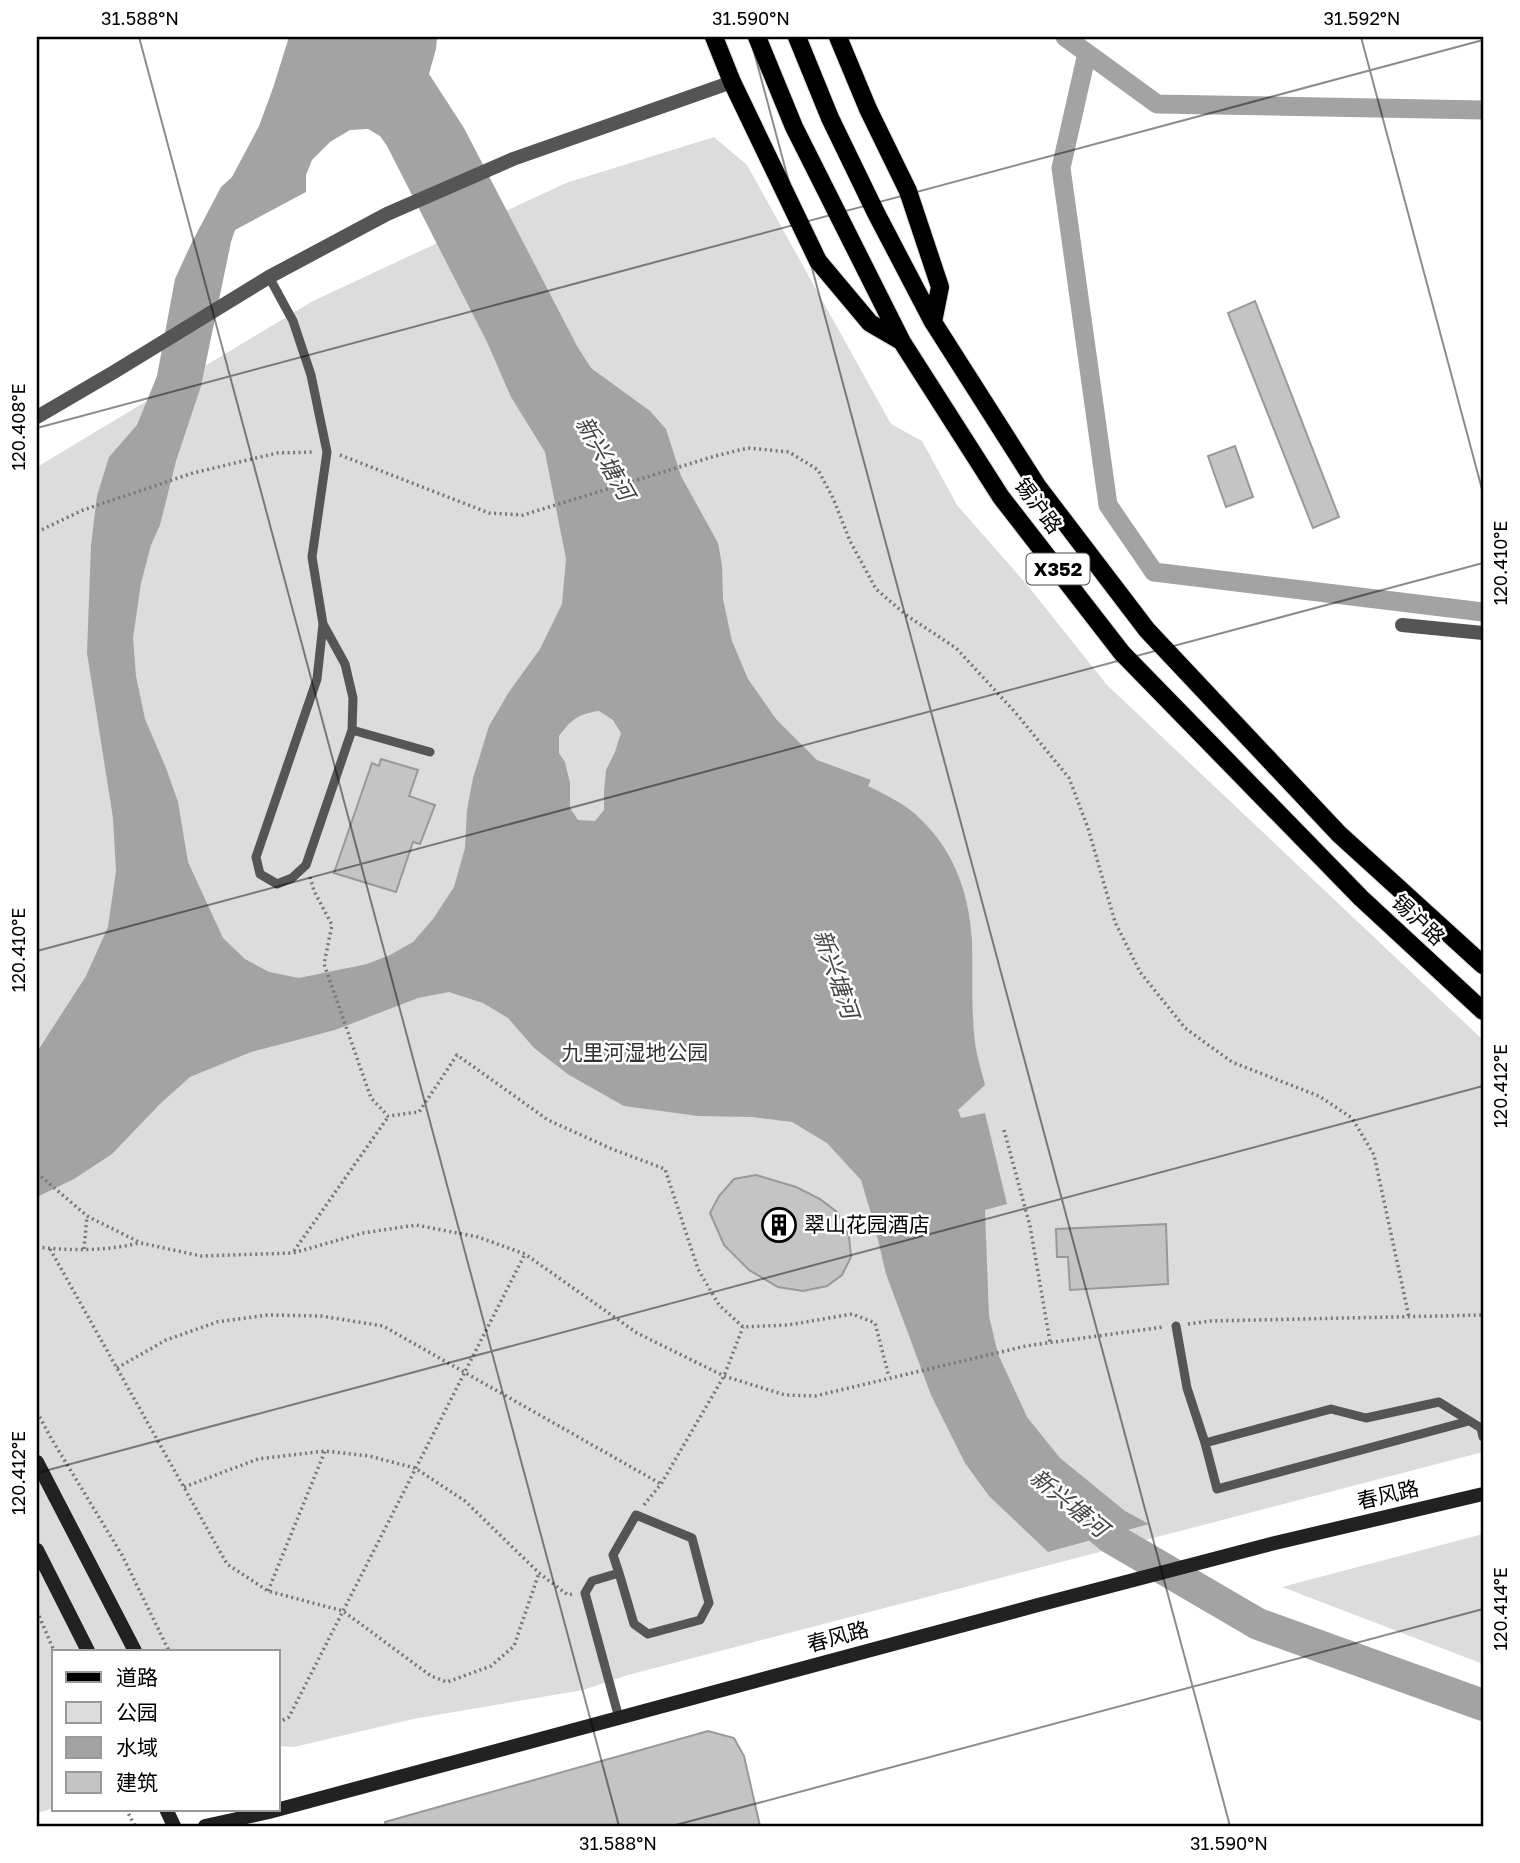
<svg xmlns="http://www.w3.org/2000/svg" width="1520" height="1863" font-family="'Golos Text','Noto Sans SC',sans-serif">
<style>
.green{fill:#dcdcdc}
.water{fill:#a3a3a3;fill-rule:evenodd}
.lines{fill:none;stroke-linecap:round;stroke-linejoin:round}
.canal{stroke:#a3a3a3;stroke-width:19}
.river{stroke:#a3a3a3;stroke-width:32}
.building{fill:#c4c4c4;stroke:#999;stroke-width:2}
.primary-casing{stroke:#dbdbdb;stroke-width:20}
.path{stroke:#777;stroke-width:3.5;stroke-dasharray:2 3.5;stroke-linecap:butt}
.service{stroke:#555;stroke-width:9}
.minor{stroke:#555;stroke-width:14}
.tertiary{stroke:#555;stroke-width:14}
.secondary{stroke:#222;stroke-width:14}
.primary{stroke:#000;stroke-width:18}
.ticks{fill:none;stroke:#000;stroke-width:2;stroke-opacity:0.45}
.labels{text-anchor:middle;stroke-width:5;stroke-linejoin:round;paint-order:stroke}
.shield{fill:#fff;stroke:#4c4c4c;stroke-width:2}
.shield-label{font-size:19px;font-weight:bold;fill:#000}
.street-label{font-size:21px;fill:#000;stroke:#fff}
.park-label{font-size:21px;fill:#333;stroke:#fff}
.poi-label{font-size:21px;fill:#000;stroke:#fff;text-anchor:start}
.water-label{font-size:23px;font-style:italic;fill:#444;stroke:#fff}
.neatline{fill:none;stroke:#000;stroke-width:2.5}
.ticks-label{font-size:18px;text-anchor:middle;fill:#000}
</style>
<rect width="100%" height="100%" fill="#fff"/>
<path class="green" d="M714,137L747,165L891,424L922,441L957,505L1028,586L1107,685L1483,1040V1452L628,1675L583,1690L413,1719L294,1747L278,1746V1651H54V1808L37,1813V467L313,301L566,183Z
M1483,1534V1664L1282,1587Z"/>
<path class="water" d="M289,37H437L436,49L429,74L464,128L577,346L591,368L650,411L666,429L681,476L718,543L722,565L723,599L732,641L748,679L776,719L817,760L871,780L868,786C884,794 901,802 914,813C953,847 969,891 972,941C973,975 971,1010 975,1043C977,1057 982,1072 985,1085L958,1110L961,1118L985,1113L1007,1204L985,1210L989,1316L998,1354L1027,1417L1060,1458L1125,1511L1149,1524L1048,1552L989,1496L965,1463L931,1395L886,1274L875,1227L861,1180L827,1143L792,1122L752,1117L698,1116L624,1106L569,1075L534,1048L508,1018L483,1003L449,992L418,998L335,1030L251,1052L190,1077L160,1104L112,1154L74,1179L37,1197V1052L86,976L108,927L116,871L113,818L87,653L91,545L97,496L109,457L137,425L157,376L175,279L191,244L221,187L232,177L259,126L273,88ZM368,129L380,136L387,146L487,342L511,397L545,452L566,559L562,604L540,649L509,692L489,726L473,778L467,810L465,848L454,887L433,919L413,942L390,955L367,964L299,978L269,972L245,959L223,938L188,862L178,802L166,768L145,719L136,676L133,638L141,583L151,545L160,525L176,461L201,386L231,242L235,230L306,192V175L312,160L330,142L350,130ZM599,711L613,720L621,733L615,752L606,770L604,792V810L595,821L578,820L570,808V783L565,762L559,753V736C572,719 578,714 599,711Z"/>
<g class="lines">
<path class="canal" d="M1065,37L1157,104L1483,110
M1087,53L1061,168L1108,505L1154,572L1483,612"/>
<path class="river" d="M1075,1508L1111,1538L1258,1624L1483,1705"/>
</g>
<path class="building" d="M1255,301L1339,517L1313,528L1228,313Z
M1235,446L1253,497L1226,507L1208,456Z
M381,759L418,770L409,796L435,805L420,844L413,842L396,892L334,873L372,763L379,766Z
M756,1175L796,1187L820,1199L837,1212L849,1236L851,1257L842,1275L827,1286L803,1291L778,1287L749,1270L724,1245L710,1213L719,1196L734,1179Z
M1166,1224L1168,1284L1070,1290L1068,1257H1057L1056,1229Z
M708,1731L734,1738L744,1756L760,1826H386L385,1822Z"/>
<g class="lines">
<g class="primary-casing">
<path id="primary" d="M714,37L732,82L818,261L870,323L901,341
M757,37L794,127L902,342L1001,497L1122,653L1361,898L1483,1011
M797,37L830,118L876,213L933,322L1038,487L1147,630L1339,834L1483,965
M838,37L868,109L908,191L940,287L933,322"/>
</g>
<path class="path" d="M340,455L489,513L523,515L715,456L748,448L789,452L818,470L833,498L850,541L876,589L906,615L956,648L1015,712L1069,778L1088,828L1115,922L1140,972L1185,1028L1232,1062L1319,1096L1352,1118L1374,1155L1409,1317
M37,532L83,510L193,473L277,453L315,452
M310,877L314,891L332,925L324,964L371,1098L388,1116L419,1112L457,1055L548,1120L612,1149L665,1169L698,1269L719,1305L743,1327L788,1325L852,1314L875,1323L889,1377
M1004,1130L1030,1226L1050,1342
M37,1173L87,1216L141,1243L201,1256L293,1253L363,1233L416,1225L478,1237L525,1254L637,1333L724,1376L785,1395L815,1396L1026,1346L1163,1327
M37,1247C71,1251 106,1251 139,1243
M50,1249L227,1564L268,1591L343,1611L431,1676L447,1682L491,1666L514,1646L539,1573
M84,1249L87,1216
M294,1251L388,1117
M1188,1324L1210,1321L1483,1315
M117,1368L166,1340L217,1322L268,1315L321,1316L383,1326L661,1484
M37,1412L51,1438L122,1555L169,1651
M184,1487L258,1459L325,1451L369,1456L415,1468L465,1501L539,1573L568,1595L573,1594
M644,1505L661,1484L724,1376L743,1327
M268,1591L325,1451
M37,1611L54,1651
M278,1723L289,1717L525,1254
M126,1809L135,1826"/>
<path class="service" d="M269,277L293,321L311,375L327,452L312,557L323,624L317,679L256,857L260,874L277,884L292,878L306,865L352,730L353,698L345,664L323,624
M352,730L430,752
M1176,1326L1187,1388L1205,1443
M1469,1421L1217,1489L1205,1443L1331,1409L1366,1418L1439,1402L1481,1428L1483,1437
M619,1573L613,1555L636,1515L692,1538L709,1603L700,1620L648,1634L634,1624L619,1573L592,1581L585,1593L619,1718"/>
<path class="minor" d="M1402,625L1483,633"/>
<path class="tertiary" d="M37,417L114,372L269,277L387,214L513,159L732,82"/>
<path class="secondary" d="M37,1462L135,1651
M37,1550L88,1651
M166,1809L174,1826
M205,1826L269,1812L1038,1605L1271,1544L1483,1494"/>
<use href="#primary" class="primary"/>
</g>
<path class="ticks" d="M139,37L619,1826M750,37L1230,1826M1361,37L1483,493M37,428L1483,40M37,951L1483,563M37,1473L1483,1086M672,1826L1483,1609"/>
<defs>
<g id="building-ring" transform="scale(1.75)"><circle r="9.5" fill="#fff" stroke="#000" stroke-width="1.5"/><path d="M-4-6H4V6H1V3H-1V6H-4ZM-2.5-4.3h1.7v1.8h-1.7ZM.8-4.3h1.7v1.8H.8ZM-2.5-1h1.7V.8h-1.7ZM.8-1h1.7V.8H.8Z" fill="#000"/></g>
</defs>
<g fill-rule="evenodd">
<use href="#building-ring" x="779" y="1225"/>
</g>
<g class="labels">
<rect class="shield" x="1026.5" y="553.5" width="63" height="31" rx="5"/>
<g class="shield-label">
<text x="1058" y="576">X352</text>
</g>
<g class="street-label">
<text transform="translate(1038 506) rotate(53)" y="7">锡沪路</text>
<text transform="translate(1418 920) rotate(43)" y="7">锡沪路</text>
<text transform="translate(1388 1495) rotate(-13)" y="7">春风路</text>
<text transform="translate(838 1637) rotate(-15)" y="7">春风路</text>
</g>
<g class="park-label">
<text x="635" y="1060">九里河湿地公园</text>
</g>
<g class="poi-label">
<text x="804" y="1232">翠山花园酒店</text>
</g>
<g class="water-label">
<text transform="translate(605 458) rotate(60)" y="8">新兴塘河</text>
<text transform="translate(836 974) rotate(71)" y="8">新兴塘河</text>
<text transform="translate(1069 1503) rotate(39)" y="8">新兴塘河</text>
</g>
</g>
<rect width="1520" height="1863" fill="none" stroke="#ffffff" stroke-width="77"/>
<rect x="52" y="1650" width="228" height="161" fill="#ffffff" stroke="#999999" stroke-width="2"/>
<rect x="66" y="1672" width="35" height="10" fill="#000000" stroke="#999999" stroke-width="2"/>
<text x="116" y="1685" font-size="21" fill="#000000">道路</text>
<rect x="66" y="1702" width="35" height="21" fill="#dcdcdc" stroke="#999999" stroke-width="2"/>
<text x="116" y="1720" font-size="21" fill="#000000">公园</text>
<rect x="66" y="1737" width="35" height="21" fill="#a3a3a3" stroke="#999999" stroke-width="2"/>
<text x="116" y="1755" font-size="21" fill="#000000">水域</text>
<rect x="66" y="1772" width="35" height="21" fill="#c4c4c4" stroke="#999999" stroke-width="2"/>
<text x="116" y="1790" font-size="21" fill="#000000">建筑</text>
<rect x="38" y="38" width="1444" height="1787" class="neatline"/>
<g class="ticks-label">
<text x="140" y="25">31.588°N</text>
<text x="751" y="25">31.590°N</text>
<text x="1362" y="25">31.592°N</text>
<text transform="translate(19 427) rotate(-90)" y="6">120.408°E</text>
<text transform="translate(1501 563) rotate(-90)" y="6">120.410°E</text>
<text transform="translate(19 950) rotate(-90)" y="6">120.410°E</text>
<text transform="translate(1501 1086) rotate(-90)" y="6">120.412°E</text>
<text transform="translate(19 1473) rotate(-90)" y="6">120.412°E</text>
<text transform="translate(1501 1609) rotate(-90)" y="6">120.414°E</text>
<text x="618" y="1850">31.588°N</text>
<text x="1229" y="1850">31.590°N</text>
</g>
</svg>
